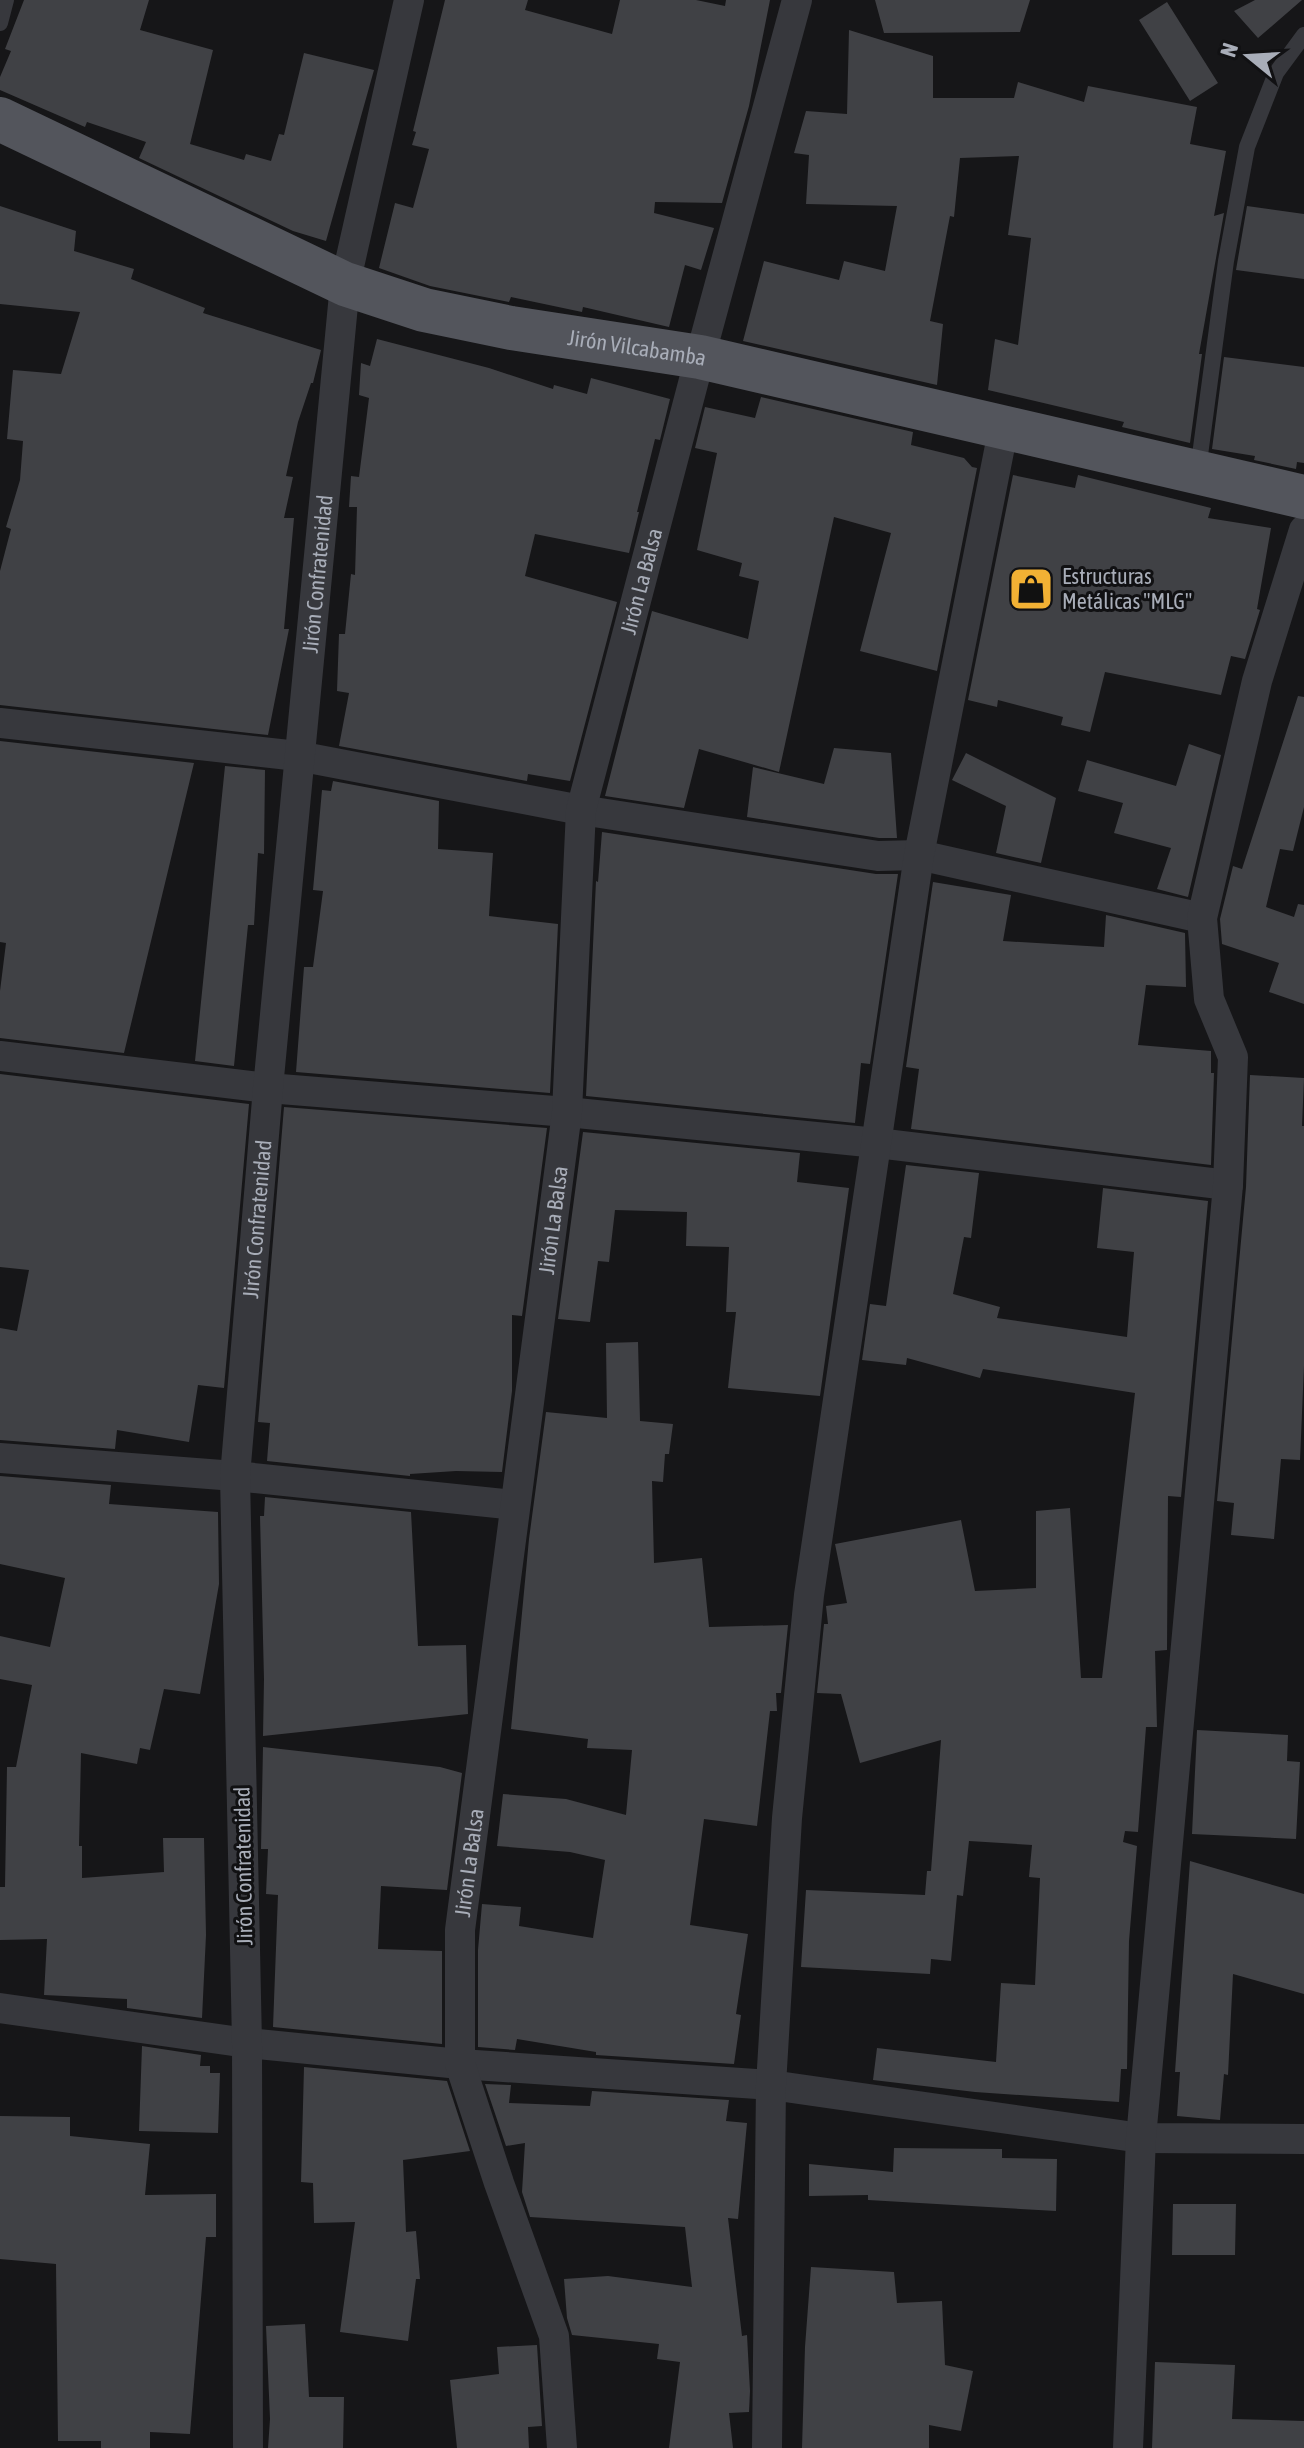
<svg xmlns="http://www.w3.org/2000/svg" width="1304" height="2448" font-family="'Asap Condensed',sans-serif">
<style>
.building{fill:#404145}
.lines{fill:none;stroke-linecap:round;stroke-linejoin:round}
.service{stroke:#37383d;stroke-width:16}
.minor{stroke:#37383d;stroke-width:30}
.primary{stroke:#53555c;stroke-width:44}
.labels{text-anchor:middle;stroke-width:6;stroke-linejoin:round;paint-order:stroke}
.street-label{font-size:22px;fill:#a8adb8;stroke:#111113}
.poi-label{font-size:22px;fill:#a8adb8;stroke:#111113;text-anchor:start}
</style>
<rect width="100%" height="100%" fill="#161618"/>
<path class="building" d="M24,0H149L140,30L213,50L190,144L244,160L246,154L271,161L279,134L284,135L304,53L374,70L326,241L293,231L139,158L146,142L87,122L85,127L0,90V77L11,51L5,49Z
M445,0H528L525,10L612,34L620,0H696L725,6L726,0H770L749,106L722,203L655,202L654,213L714,228L701,270L685,265L669,327L583,307L582,312L511,297L509,302L430,286L379,268L395,203L413,208L429,149L412,145L416,132L413,131Z
M875,0H1030L1020,32L884,33Z
M1255,0H1302L1258,38L1234,11Z
M1167,2L1218,83L1190,101L1139,20Z
M849,30L933,56V98H1014L1018,82L1084,102L1088,86L1197,107L1190,144L1226,151L1214,216L1224,213L1199,354H1202L1190,443L1122,427L1124,422L988,390L995,339L1018,345L1031,238L1008,235L1019,156L960,158L954,217L950,216L930,321L943,324L937,385L743,341L764,261L839,280L844,261L885,271L897,206L806,204L809,155L794,153L806,111L847,114Z
M0,206L76,231L74,251L134,269L131,279L205,308L203,313L321,350L313,383H311L298,422L286,476L293,477L284,518H294L284,629H289L268,735L0,705V571L11,529L6,527L20,480L23,441L7,439L13,370L61,374L80,312L0,304Z
M1247,206L1304,214V279L1236,270Z
M377,339L489,368L553,389L554,385L587,394L591,378L670,399L660,440L655,439L637,512H639L629,553L535,534L525,576L617,602L570,781L528,774L527,781L339,746L349,693L337,691L339,634H345L351,574L355,575L357,507H349L351,476L359,477L369,398L359,395L361,363L370,366Z
M1224,357L1304,367V463L1297,462L1296,469L1254,460L1255,456L1212,449Z
M761,397L913,432L911,445L964,458L972,467L977,468L937,671L860,651L891,533L834,517L779,772L699,749L684,808L605,796L652,611L748,639L759,581L739,576L742,563L697,550L717,453L695,448L705,407L755,418Z
M1013,475L1075,488L1078,475L1211,508L1208,518L1271,528L1257,609L1260,610L1245,659L1231,656L1221,695L1105,672L1090,732L1061,725L1063,717L998,700L997,707L968,700Z
M1298,696L1304,697V807L1293,851L1280,849L1266,907L1294,917L1298,904L1304,905V1004L1269,992L1279,963L1222,944L1220,919L1233,866L1242,869Z
M0,741L194,763L124,1053L0,1038V991L6,943L0,942Z
M1189,744L1221,755L1188,897L1157,889L1171,848L1114,833L1123,803L1078,791L1087,760L1176,786Z
M834,748L891,753L897,838H879L747,817L753,767L824,784Z
M966,753L1056,798L1041,863L996,853L1006,806L952,780Z
M225,766L265,770L264,854L258,853L254,925H248L234,1066L195,1061Z
M333,781L439,801L438,849L493,853L489,916L558,924L550,1093L296,1072L304,967H313L323,891L313,890L322,790L331,791Z
M602,832L876,874H898L870,1064L861,1063L855,1123L586,1096L596,881L598,882Z
M933,882L1011,895L1003,941L1104,947L1106,915L1185,933L1186,987L1146,985L1138,1045L1211,1051V1073H1214L1211,1165L911,1129L919,1069L906,1067Z
M0,1074L249,1104L224,1388L198,1385L189,1442L117,1430L115,1449L0,1440V1328L17,1331L29,1270L0,1267Z
M1250,1075L1304,1078L1302,1126H1304V1366L1300,1460L1281,1459L1274,1539L1231,1535L1234,1503L1217,1501L1246,1187Z
M284,1107L547,1128L522,1316L512,1315V1391L502,1472L456,1471L410,1474V1476L267,1461L270,1423L258,1422Z
M583,1132L800,1153L797,1182L849,1188L820,1396L728,1388L736,1312H726L729,1247L686,1246L687,1212L615,1210L609,1262L598,1261L590,1322L558,1319Z
M906,1165L979,1173L971,1238L964,1237L953,1294L1000,1307L997,1318L1127,1337L1134,1252L1097,1248L1103,1188L1208,1201L1181,1497L1168,1496L1167,1650L1155,1651L1157,1727H1146L1138,1832L1125,1831L1123,1842L1137,1846L1129,1941L1127,2069H1121L1119,2102L975,2092L873,2080L877,2048L996,2062L1001,1983L1035,1985L1040,1878L1029,1877L1032,1845L969,1841L963,1896L957,1895L951,1961L931,1959L930,1974L801,1967L806,1890L925,1895L927,1871H931L941,1740L860,1763L841,1694L817,1693L824,1624H828L826,1606L847,1603L835,1544L961,1520L975,1591L1036,1588V1511L1070,1508L1081,1678H1102L1135,1393L983,1369L980,1378L907,1358L906,1365L862,1360L870,1304L886,1306Z
M638,1342L640,1421L673,1424L669,1454H665L663,1482L652,1481L654,1563L702,1558L709,1627L788,1625L781,1693H776L777,1711H770L757,1826L704,1819L690,1925L748,1934L736,2014L741,2015L734,2064L596,2055V2052L517,2039L515,2050L478,2047V1950L482,1904L521,1907L519,1926L593,1938L605,1860L570,1852L497,1846L503,1794L566,1799L626,1815L632,1750L587,1748L588,1739L511,1729L529,1539L546,1412L607,1418L606,1343Z
M0,1476L111,1485L109,1504L218,1512L219,1584L200,1694L164,1689L150,1750L140,1748L137,1764L81,1753L79,1846H82V1878L164,1872L163,1838H204L206,1935L202,2018L127,2008V1999L44,1995L47,1939L0,1940V1887H5L7,1767H16L32,1685L0,1679V1636L50,1647L65,1578L0,1564Z
M265,1497L411,1512L418,1646L466,1645L468,1714L263,1736L264,1679L260,1516H264Z
M1197,1730L1288,1735L1287,1761L1300,1762L1296,1839L1192,1834Z
M263,1747L440,1767L462,1773L447,1890L381,1886L378,1949L442,1951V2044L273,2027L278,1895L266,1894L268,1849H261Z
M1190,1861L1304,1894V1994L1233,1974L1228,2075L1224,2074L1220,2120L1177,2116L1180,2072H1175Z
M142,2046L201,2055L200,2066H210V2073H220L218,2133L139,2131Z
M304,2067L447,2081L470,2151L403,2160L406,2232L416,2231L420,2279H416L408,2341L340,2332L355,2222L314,2223L313,2183L301,2182Z
M485,2084L511,2085L509,2103L590,2106L592,2091L729,2100L726,2121L747,2123L738,2219L728,2218L742,2336L747,2335L750,2391L749,2412L729,2413L733,2448H669L680,2362L657,2359L659,2344L572,2335L567,2318L564,2279L608,2276L692,2287L685,2227L530,2217L522,2192L525,2143L506,2146Z
M0,2116L70,2117V2136L150,2144L145,2195L216,2194V2237H206L190,2434L150,2432V2448H101V2441H58L56,2264L0,2259Z
M894,2148L1002,2149V2158L1057,2159L1056,2211L868,2200V2195L809,2196V2164L893,2172Z
M1173,2204H1236L1235,2255H1172Z
M811,2267L894,2272L897,2303L942,2301L945,2365L973,2371L961,2431L929,2425V2448H802L805,2347Z
M305,2324L309,2397H344L343,2448H268L270,2419L266,2326Z
M537,2345L542,2426L528,2427L529,2448H457L450,2380L499,2374L497,2347Z
M1155,2362L1235,2365L1232,2419L1304,2421V2448H1152Z"/>
<g class="lines">
<path class="service" d="M0,23L6,0
M1198,470L1226,261L1247,147L1276,73L1304,35"/>
<g class="minor">
<path d="M0,723L298,756L581,810L878,856L919,855L1202,918"/>
<path d="M0,1056L268,1088L567,1112L877,1143L1228,1185"/>
<path d="M0,1458L235,1476L515,1505"/>
<path d="M0,2008L247,2043L460,2064L771,2085L1141,2138L1304,2139"/>
<path id="s1" d="M248,2448L247,2043L235,1476L268,1088L345,284L409,0"/>
<path id="s2" d="M562,2448L554,2336L499,2183L460,2064V1930L567,1112L581,810L700,357L797,0"/>
<path d="M767,2448L771,2085L787,1818L809,1595L919,855L1004,426"/>
<path d="M1128,2448L1141,2138L1228,1185L1233,1057L1209,999L1202,918L1257,681L1304,530"/>
</g>
<path class="primary" id="s3" d="M0,119L345,284L424,310L511,328L700,357L1304,497"/>
</g>
<defs>
<g id="shop-square" transform="scale(2.3)"><rect x="-9" y="-9" width="18" height="18" rx="4" fill="#f2b134" stroke="#111113"/><path d="M-5-2.5h2.3a2.7 3.5 0 0 1 5.4 0H5L5.5 6h-11ZM-1.5-2.5h3a1.5 2.3 0 0 0-3 0Z" fill="#111"/></g>
</defs>
<g fill-rule="evenodd">
<use href="#shop-square" x="1031" y="589"/>
</g>
<g class="labels">
<g class="street-label">
<text dy="8" stroke="none"><textPath href="#s3" startOffset="682">Jirón Vilcabamba</textPath></text>
<text dy="8" stroke="none"><textPath href="#s1" startOffset="1878">Jirón Confratenidad</textPath></text>
<text dy="8" stroke="none"><textPath href="#s2" startOffset="1898">Jirón La Balsa</textPath></text>
<text dy="8" stroke="none"><textPath href="#s1" startOffset="1230">Jirón Confratenidad</textPath></text>
<text dy="8" stroke="none"><textPath href="#s2" startOffset="1250">Jirón La Balsa</textPath></text>
<text dy="8" stroke="none"><textPath href="#s2" startOffset="602">Jirón La Balsa</textPath></text>
<text transform="translate(243 1866) rotate(-91)" y="8">Jirón Confratenidad</text>
</g>
<g class="poi-label">
<text x="1062" y="584">Estructuras<tspan x="1062" dy="25">Metálicas "MLG"</tspan></text>
</g>
</g>
<g transform="translate(1248 56) rotate(288)" stroke="#111113" stroke-width="6" paint-order="stroke">
<path d="M0-6L14 30L0 20L-14 30Z" fill="#a8adb8"/>
<text y="-12" font-size="22" font-weight="bold" text-anchor="middle" fill="#a8adb8">N</text>
</g>
</svg>
